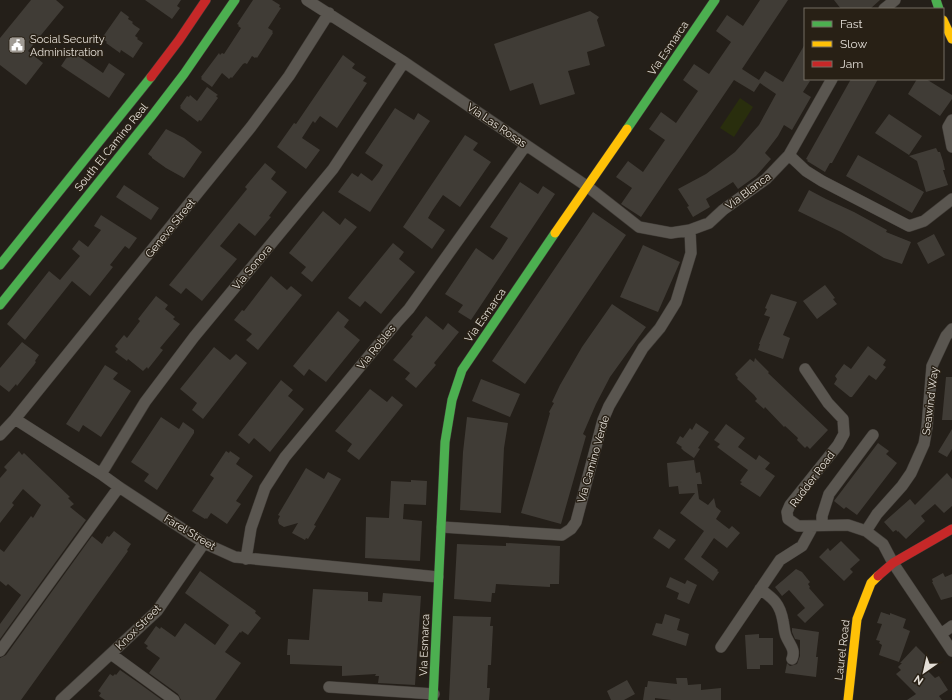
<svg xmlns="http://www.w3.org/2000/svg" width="952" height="700" font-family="Raleway,sans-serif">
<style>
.green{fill:#292e0d}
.building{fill:#403c36}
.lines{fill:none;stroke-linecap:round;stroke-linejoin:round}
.street-casing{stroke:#403c37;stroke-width:12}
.fast-casing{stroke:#403c37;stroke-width:10}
.slow-casing{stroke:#403c37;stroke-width:10}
.jam-casing{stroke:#403c37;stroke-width:10}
.street{stroke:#5a5650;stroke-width:11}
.fast{stroke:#4caf50;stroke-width:9}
.slow{stroke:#ffc107;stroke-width:9}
.jam{stroke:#c62828;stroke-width:9}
.labels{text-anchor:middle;stroke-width:3;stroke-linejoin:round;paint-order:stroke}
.poi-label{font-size:11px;fill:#e3ded7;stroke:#282015;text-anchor:start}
.street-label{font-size:11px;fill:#e3ded7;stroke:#282015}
</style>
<rect width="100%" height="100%" fill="#241f19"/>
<path class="green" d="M740,98L753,107L734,137L720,128Z"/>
<path class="building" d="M31,0H56L64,7L28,51L43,63L26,85L0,65V38Z
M145,0H181L177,6L180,8L172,19Z
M253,0H272L280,5L279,7L281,8L268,28L273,31L272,32L273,33L257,58L256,57L255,58L252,56L247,64L245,63L243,64L232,78L231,77L229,79L222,73L212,87L201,79L202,78L201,77L219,53L220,55L222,53L224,54L241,28L238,26L239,25L237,24Z
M760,0H788L742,69L759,80L765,71L783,82L805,44V79L810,81L803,92L811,97L792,130L784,125L778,136L765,153L771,159L756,176L738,189L733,182L706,199L710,207L693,217L687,207L689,206L678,189L706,174L735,152L759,125L776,94L760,83L754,92L734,80L641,217L621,204L632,188L616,177L628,161L643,172L665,140L649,129L661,112L676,123L698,91L683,80L694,64L709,74L731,42L716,31L727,15L743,26Z
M834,0H880L870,9H841Z
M121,11L129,17L128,19L133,22L132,23L134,25L140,29L135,36L138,38L137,39L143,43L133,58L121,50L120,53L106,43L107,42L102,38Z
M590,11L599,17L597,20L605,46L587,52L590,65L568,71L575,94L540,105L533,83L510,91L494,44Z
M71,51L103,73L109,63L125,74L109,98L61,66Z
M343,55L355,64L352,68L366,77L363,81L367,83L337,128L320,116L315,123L313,121L302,138L320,150L306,169L277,147L294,123L296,124Z
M851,79H878L832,163H830L825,172L807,161L808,160L806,159Z
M917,79H926L952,95V99L940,116L908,94Z
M207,87L218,95L216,96L218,98L201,121L199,120L198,122L180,108L181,107L180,106L187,96L189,97L190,95L197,101Z
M395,108L414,120L418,113L430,121L370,212L338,192L352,173L358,177L361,173L372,181L379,172L383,165L365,153Z
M889,114L922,136L909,155L875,133Z
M166,129L184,138L202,152L184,178L166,168L152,158V157L148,154Z
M465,135L478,143L473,150L491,162L460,207L443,195L432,211L428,218L445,230L432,249L403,227Z
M936,148L938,152H940L943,161L945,170H943L948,185L926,192L917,161L909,156Z
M858,155L924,192L912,213L846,176Z
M265,163L276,172L271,179L287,192L269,216L271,217L255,236L239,223L220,246L237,259L202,301L186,288L181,294L169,285L247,189L245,187Z
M520,182L538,194L543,186L555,194L471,320L458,312L463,305L445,294L476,248L493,260L501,249L508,238L490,227Z
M124,185L159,208L151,220L116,197Z
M809,190L826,199L854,212L887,230L886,232L911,242L902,264L884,258L841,232L798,211Z
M323,211L340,225L345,218L357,227L312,282L301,273L306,267L289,253Z
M593,212L626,235L525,384L492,361Z
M101,215L137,238L129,249L125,246L110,265L113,267L90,296L72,281L25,340L7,324L49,271L60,280L80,256L72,249L79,240L88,247L101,230L94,226Z
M934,234L945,255L928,264L917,243Z
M393,243L404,252L399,259L415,272L381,314L365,301L360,307L348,298Z
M643,245L680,262L658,312L620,297Z
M271,276L287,290L291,286L302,295L258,350L246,340L252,334L234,320L242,310L244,311Z
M825,285L835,298L833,299L837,304L817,319L803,301Z
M771,294L797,302L783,335L790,338L783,359L758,350L760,344H759L770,317L764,315L767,309L765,308Z
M156,296L168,305L165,309L175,317L173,319L180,324L160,348L163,350L148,369L147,367L143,371L128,359L127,361L115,352L118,349L115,346L124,335L127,338L140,321L138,319Z
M612,304L646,327L610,377L596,404L583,434L586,436L561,524L521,513L550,413L549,412L554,403L552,402L560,385L582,347Z
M338,311L349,320L344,327L360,340L326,382L309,369L304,376L293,366Z
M426,316L443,330L448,323L459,332L434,363L436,365L416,388L405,379L410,373L393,360L413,336L411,335Z
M22,342L39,355L35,361L36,362L34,365L21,381L17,386L16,384L9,392L0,385V368Z
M868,346L886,360L883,365L886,367L876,380L869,375L852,397H850L834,384L837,379L835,376L844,364L851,369Z
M214,347L230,360L236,354L247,363L203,419L192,410L197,403L180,389Z
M755,358L769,372L768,373L828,430L810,449L807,446L805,448L797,440L798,438L785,426L784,427L765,407L764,409L755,401L757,399L754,395L737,379L738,378L735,374L750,359L754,362Z
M105,365L118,373L113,379L131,391L101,437L83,425L79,432L66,424Z
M946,377H952V420H942Z
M481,379L520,394L510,417L472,401Z
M281,380L293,390L288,396L304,409L270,452L254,438L249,444L238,435Z
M370,389L387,402L392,396L403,405L359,460L347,451L352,444L335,431Z
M161,417L179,429L183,422L194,430V433L157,490L144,481L149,474L131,462Z
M467,417L508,423L504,448L501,513L460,510L463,452Z
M696,423L709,432L698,448L700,449L694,458L684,451L681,448L682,447L676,443L680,436L683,438L690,428L692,430Z
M726,424L745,438L738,447L756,460L759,455L770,463L765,469L775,476L760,497L740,484L742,482L740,481L748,470L717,447L720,444L714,440Z
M952,429V449L947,457L938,452Z
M878,443L889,451L886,454L897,463L857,515L846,507L844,509L834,501Z
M19,451L22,455L24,453L70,497L68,498L74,504L70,507L86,520L0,639V624L21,595L8,584L6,586L0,581V549L4,552L31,516L33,518L41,505L23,489L12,503L14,505L0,523V478L7,470L4,467Z
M226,451L229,453L230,451L240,458L236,464L253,476L236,501L241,504L227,524L211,513L207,519L206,518L205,519L192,511L214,478L210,475Z
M694,460L696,473L700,472L702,484H697L699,499L708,505L714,498L716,507L721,511L716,519L729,529L732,526L740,533L727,548L714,538L701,557L718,570L717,571L719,572L713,581L684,559L704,531L680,513L695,493L679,494L678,486L669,487L667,463Z
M306,468L324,479L328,472L341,479L314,525L316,526L308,539L306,538L305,540L292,533L298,523L284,527L279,524L278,520L280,516L278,515Z
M947,473L952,479V506L944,513L935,504L921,516L925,521L906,539L898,531V532L896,530L893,532L884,522L910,499L915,505Z
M411,480L427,481L426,505L404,504L403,519L422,521L420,561L365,558L366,517L389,518L391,481L411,482Z
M659,529L676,540L669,549L653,538Z
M114,531L131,544L127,550L128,551L21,700H0V658L6,655L92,536L102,544L107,536L109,537Z
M841,541L860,560L850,569L853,572L844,581L819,557L828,548L830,551Z
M506,543L560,546L559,584H550V587L496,584L495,593H492L491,602L454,599L457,544L506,546Z
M796,569L802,572L810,582L808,584L810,587L809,588L824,605L805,623L797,615L805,608L789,590L782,596L775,587Z
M200,571L256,611L255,613L261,618L248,635L242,631L241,633L240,632L225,652L241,663L215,700H181L178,694L149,673L160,658L146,648L148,646L144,643L156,626L160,629L161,627L175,637L185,623L215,645L229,625L185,593Z
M943,573L945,577L952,574V597L941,600L932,582H933L932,579Z
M670,577L685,584L687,580L697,585L689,604L677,599L679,593L666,587Z
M313,589L368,592V601L382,602L383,593L421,596L415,685L378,683L379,676H375L376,674L342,676V666L290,664V655H287L288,639L309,640Z
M881,612L890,615V613L906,619L903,628L910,631L899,662L879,655L882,645L879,643L880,641L876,640L882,624L877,623Z
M665,614L680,619L677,630L689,634L686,646L652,635L656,623L662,624Z
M453,616L491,617L490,626H493L491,665H488L487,688H490L489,700H449Z
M792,628L819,632L816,657H818L816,677L785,673L787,663L790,666L797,664L800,656V640L795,639L792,632Z
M759,634V638H773V665H760V669H747L745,635Z
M916,646L927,657L925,658L929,662L924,667L935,678L939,676L948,690L939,696L942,700H907L916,694L896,674L901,670L898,667L902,663H900Z
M120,670L140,684L162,700H105L99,696L101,693L98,691L110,674L113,676L115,674L116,675Z
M676,678H687L688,685L701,684V690L721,688V700H671L655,698V700H643L645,687H647L648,681L677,684Z
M627,680L635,694L624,700H611L607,691Z"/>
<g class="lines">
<g class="street-casing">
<path id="street" d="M307,0L404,62L526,145L588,187L639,227L671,233L690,230L709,223L723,210L766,179L789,155L832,79
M884,9L895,0
M952,120L948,127L952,147
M789,155L806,171L822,181L909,226L924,221L952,199
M805,369L828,403L843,419L844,434L838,445L790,505L787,512L788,519L798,526L848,525L866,531L883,544L893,563L952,651
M15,419L101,474L119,487L204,543L235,557L438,577
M0,435L15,419L251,127L289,76L329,13
M101,474L145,402L194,337L333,169L404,62
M822,525V516L829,494L873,435
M442,527L562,535L571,529L576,522L603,420L609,406L643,348L660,328L676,302L691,253L690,230
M866,531L877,514L902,486L911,473L924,444L927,427L932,366L946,336L952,329
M246,559L251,528L265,488L285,457L398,321L409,309L526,145
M760,589C774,599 780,604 783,621C784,625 784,631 786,636C789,644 796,649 792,659
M941,634L952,626
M721,647L780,560L802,546L813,526
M0,651L119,487
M111,654L174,700
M329,687L434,694
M61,700L157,611L204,543"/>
</g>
<g class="fast-casing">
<path id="fast" d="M936,0L939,9
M627,129L715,0
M0,265L151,77
M0,305L151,117L184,74L235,0
M433,700L445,442L452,400L462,370L555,233"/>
</g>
<g class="slow-casing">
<path id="slow" d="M943,20L952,39
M555,233L627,129
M848,700L857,619L871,583L878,576"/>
</g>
<g class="jam-casing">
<path id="jam" d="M151,77L179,40L206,0
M878,576L893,563L952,529"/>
</g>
<use href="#street" class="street"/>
<use href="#fast" class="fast"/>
<use href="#slow" class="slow"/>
<use href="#jam" class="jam"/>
</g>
<defs>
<g id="civic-square" transform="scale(0.9)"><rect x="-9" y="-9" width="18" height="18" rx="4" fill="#a09b94" stroke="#282015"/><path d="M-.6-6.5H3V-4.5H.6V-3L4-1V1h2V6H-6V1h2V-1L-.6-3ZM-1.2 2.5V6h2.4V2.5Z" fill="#fff"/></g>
</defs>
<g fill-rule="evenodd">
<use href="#civic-square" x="17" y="45"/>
</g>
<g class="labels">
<g class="poi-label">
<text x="30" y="43">Social Security<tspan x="30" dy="13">Administration</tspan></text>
</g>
<g class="street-label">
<text transform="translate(668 48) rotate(-56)" y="4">Via Esmarca</text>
<text transform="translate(497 125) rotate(34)" y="4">Via Las Rosas</text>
<text transform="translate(111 147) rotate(-51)" y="4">South El Camino Real</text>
<text transform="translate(748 191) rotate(-37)" y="4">Via Blanca</text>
<text transform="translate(170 228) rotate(-51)" y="4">Geneva Street</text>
<text transform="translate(252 267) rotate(-50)" y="4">Via Sonora</text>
<text transform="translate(485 315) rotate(-55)" y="4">Via Esmarca</text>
<text transform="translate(376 347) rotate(-51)" y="4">Via Robles</text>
<text transform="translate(930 401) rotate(-83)" y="4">Seawind Way</text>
<text transform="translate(593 459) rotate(-74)" y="4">Via Camino Verde</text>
<text transform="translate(812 479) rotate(-53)" y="4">Rudder Road</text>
<text transform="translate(190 532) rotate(31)" y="4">Farel Street</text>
<text transform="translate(138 627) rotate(-45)" y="4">Knox Street</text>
<text transform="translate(424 645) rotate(-88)" y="4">Via Esmarca</text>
<text transform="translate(842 650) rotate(-83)" y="4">Laurel Road</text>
</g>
</g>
<rect x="804" y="8" width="140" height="72" fill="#282015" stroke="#736c63"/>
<rect x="812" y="21" width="20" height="6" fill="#4caf50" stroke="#736c63"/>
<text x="840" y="28" font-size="12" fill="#e3ded7">Fast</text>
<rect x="812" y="41" width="20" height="6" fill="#ffc107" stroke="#736c63"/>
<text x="840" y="48" font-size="12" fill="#e3ded7">Slow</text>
<rect x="812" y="61" width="20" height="6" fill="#c62828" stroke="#736c63"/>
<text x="840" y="68" font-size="12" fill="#e3ded7">Jam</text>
<g transform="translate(924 672) rotate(214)" stroke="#282015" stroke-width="3" paint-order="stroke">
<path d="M0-3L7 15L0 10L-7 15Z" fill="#e3ded7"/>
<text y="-6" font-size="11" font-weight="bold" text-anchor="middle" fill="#e3ded7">N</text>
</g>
</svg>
